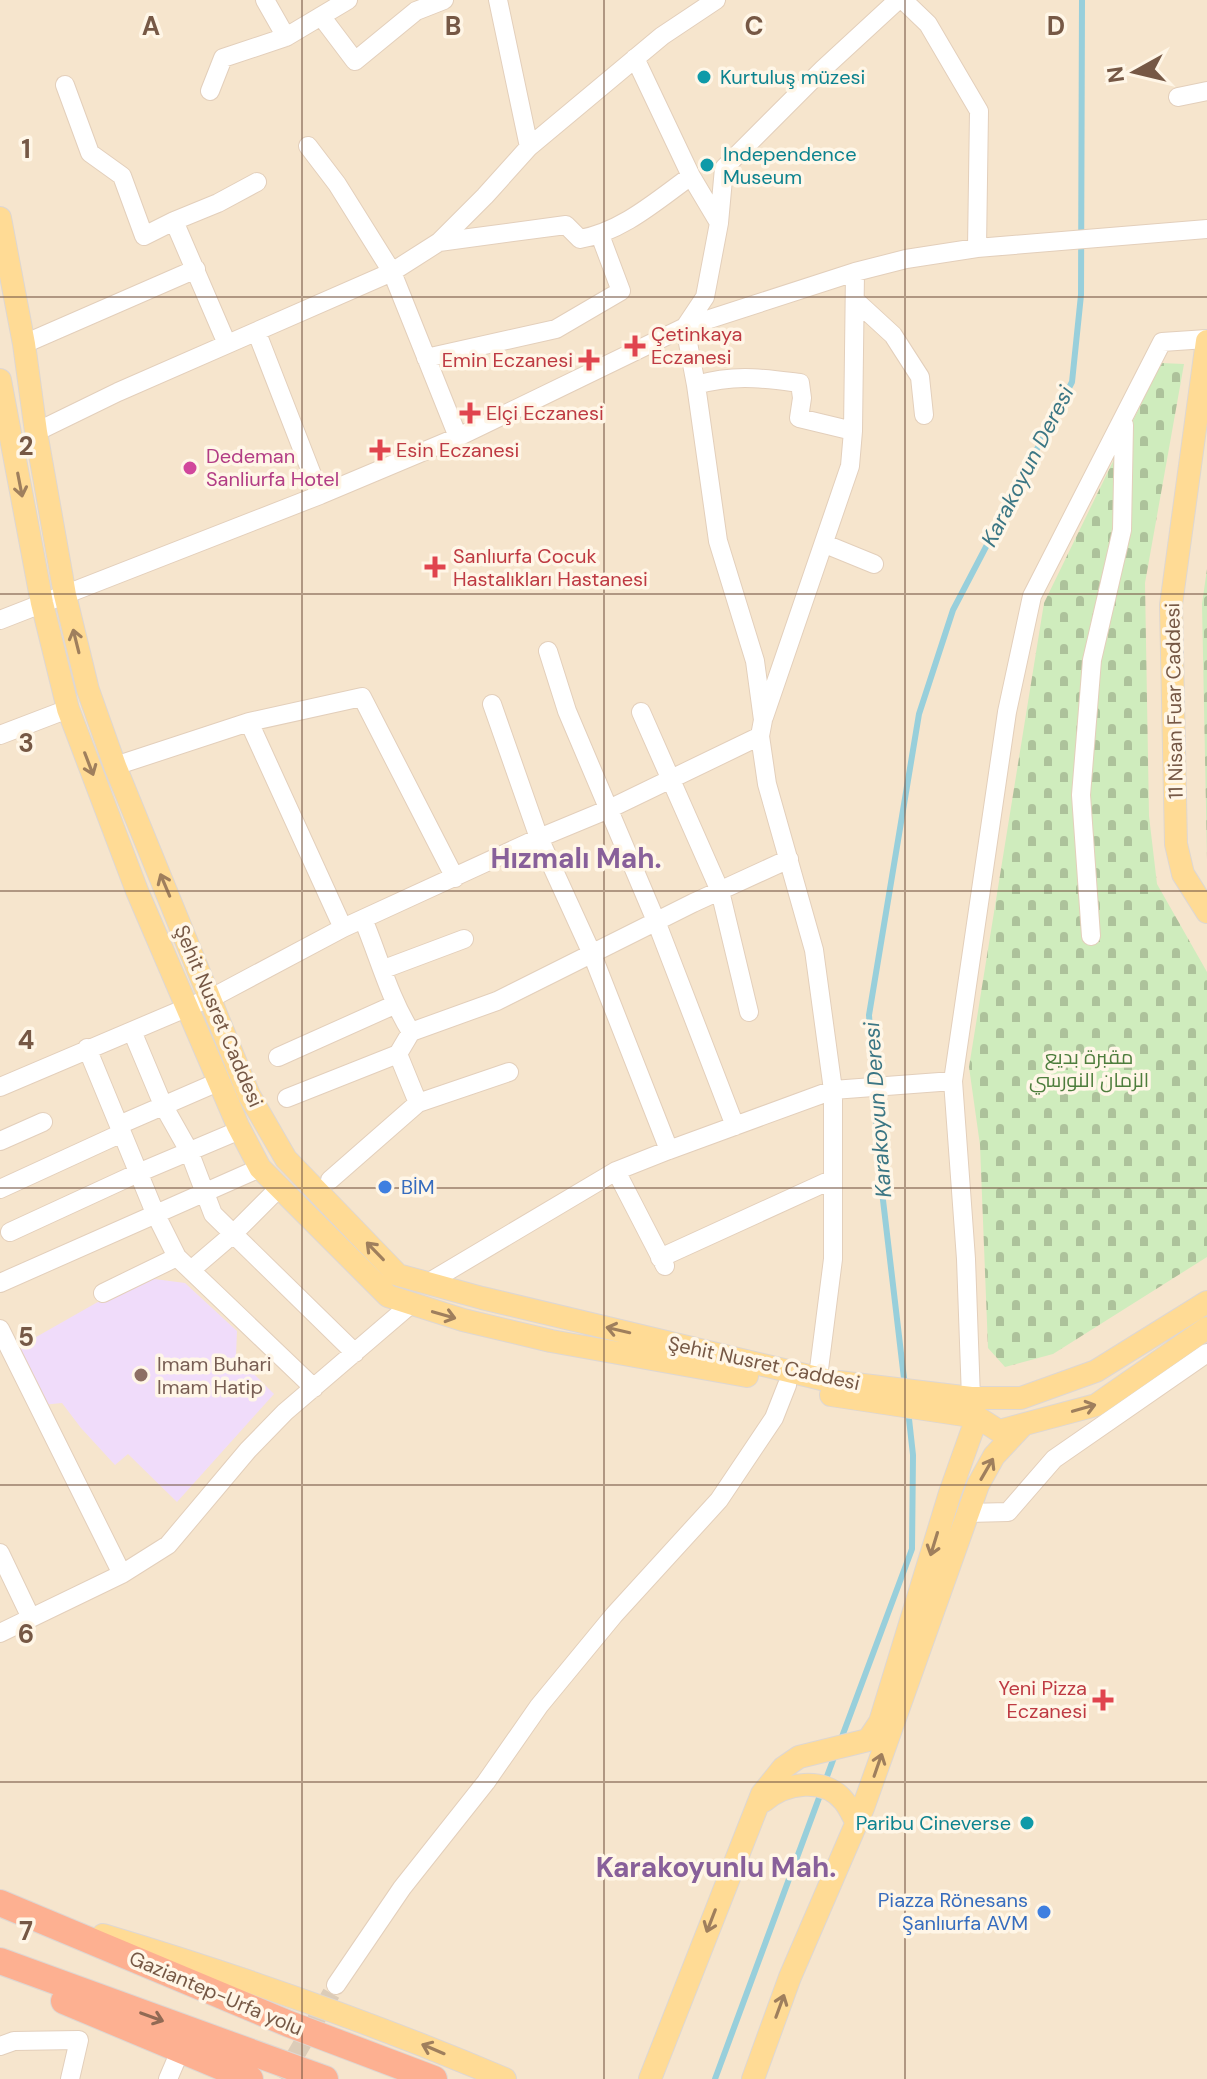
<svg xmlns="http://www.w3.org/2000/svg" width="1207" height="2079" font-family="'DM Sans',Cairo,sans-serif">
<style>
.residential{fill:#f6e5cd}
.education{fill:#f0dcfa}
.cemetery{fill:url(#cemetery-stones)}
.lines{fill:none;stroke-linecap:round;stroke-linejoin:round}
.stream{stroke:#98cfdb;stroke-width:6}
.minor-tunnel{stroke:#dcccb8;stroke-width:18;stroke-dasharray:18 9;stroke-linecap:butt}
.minor-casing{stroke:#e3cfbb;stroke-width:20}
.major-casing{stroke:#ded7d2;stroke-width:24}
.highway-casing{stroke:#ded7d2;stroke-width:28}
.minor{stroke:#fff;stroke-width:18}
.major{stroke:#ffdb95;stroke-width:22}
.highway{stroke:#fdb091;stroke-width:26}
.oneway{stroke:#9f7f5d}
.oneway2{stroke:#916a54}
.grid{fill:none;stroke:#765845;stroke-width:2;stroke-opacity:0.55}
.culture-dot{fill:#0f9aa8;stroke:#fff6e7;stroke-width:3}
.health-dot{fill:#e0444e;stroke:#fff6e7;stroke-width:3}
.hotel-dot{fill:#d1479c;stroke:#fff6e7;stroke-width:3}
.shop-dot{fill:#3f7fe0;stroke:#fff6e7;stroke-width:3}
.education-dot{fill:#8d6e63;stroke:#fff6e7;stroke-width:3}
.labels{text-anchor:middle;stroke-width:7;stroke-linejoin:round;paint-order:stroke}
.culture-label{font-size:20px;fill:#0d838f;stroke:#fff6e7;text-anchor:start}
.health-label{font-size:20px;fill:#be3a42;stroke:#fff6e7;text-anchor:start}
.hotel-label{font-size:20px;fill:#b23c85;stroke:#fff6e7;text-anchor:start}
.street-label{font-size:20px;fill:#765845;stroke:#fff6e7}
.park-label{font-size:20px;fill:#4d7d3c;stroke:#fff6e7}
.shop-label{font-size:20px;fill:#366cbe;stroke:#fff6e7;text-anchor:start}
.education-label{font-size:20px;fill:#785e54;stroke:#fff6e7;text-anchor:start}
.water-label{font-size:22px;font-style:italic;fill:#3b7684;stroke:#fff6e7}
.district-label{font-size:28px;font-weight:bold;fill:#88609a;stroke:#fff6e7}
.grid-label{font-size:26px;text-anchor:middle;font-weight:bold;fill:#765845;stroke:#fff6e7;stroke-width:7;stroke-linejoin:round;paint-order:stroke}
</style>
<defs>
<pattern id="cemetery-stones" width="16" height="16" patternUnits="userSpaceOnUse" patternTransform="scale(2)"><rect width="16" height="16" fill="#cfecbd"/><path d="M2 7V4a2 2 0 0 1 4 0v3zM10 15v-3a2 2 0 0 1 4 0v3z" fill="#adc29b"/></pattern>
</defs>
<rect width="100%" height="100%" fill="#fef3df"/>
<path class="residential" d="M0,0H1207V2079H0Z"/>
<path class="education" d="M147,1278L185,1283L237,1331L236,1356L274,1394L177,1502L128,1454L115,1465L81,1428L62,1403L42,1405L15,1349L96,1303Z"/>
<path class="cemetery" d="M1161,363L1184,364L1145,583L1149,816L1157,884L1207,972V1257L1053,1354L1005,1367L988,1348L980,1145L969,1067L1044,603Z
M1207,569V859L1202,604Z"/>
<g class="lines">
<path class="stream" d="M905,1387L879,1166L869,1015L919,714L953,610L1072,382L1081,295L1082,0
M840,1742L912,1549L913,1455L908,1410
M715,2079L836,1752"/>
<path class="minor-tunnel" d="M282,2079L336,1985"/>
<g class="minor-casing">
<path id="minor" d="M265,0L286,37L348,0
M498,0L529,147
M903,0L928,24L979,111L977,248
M321,16L355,61L416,11L444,0
M635,58L691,176L719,223
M65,85L90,153L122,176L144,236L174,221L227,344
M210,91L223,58L286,37
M1178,97L1207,91
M308,146L337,184L392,272L458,437
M174,221L218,203L257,182
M439,242L566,225L580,239C623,231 656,201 691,176
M856,301L893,335L920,377L924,415
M257,333L320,495
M24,344L196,269
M426,358L556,329L621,291L600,235
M696,385C735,374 760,378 800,383L802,398L799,418L853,431
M36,432L118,392L392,272L439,242L485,196L529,147L662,36L716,0
M825,544L874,564
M0,620L320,495L458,437L685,327L855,272L906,259L977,248L1207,229
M548,651L567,711L656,921L735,1126
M492,704L539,838L592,954L669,1150
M641,712L720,891L749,1012
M764,717L850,466L853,431L855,272
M249,722L343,928
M0,735L68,709
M115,766L249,722L362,697L455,878
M363,919C379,957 389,997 411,1032
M1091,936L1081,795L1092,660L1122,530L1124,425
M384,969L464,939
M132,1031L163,1105L189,1151L213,1214L355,1353
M87,1048L155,1213L177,1257L314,1388
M398,1054L418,1103
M278,1057L394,1005
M0,1087L219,994L343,928L539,838L609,809L760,736
M287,1098L398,1054L411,1032L497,1001L693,903L789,859
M119,1125L218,1082
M0,1141L43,1122
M616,1171L665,1266
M330,1180L418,1103L509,1072
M0,1189L122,1133
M10,1232L138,1173L240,1130
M660,1258L833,1179
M191,1270L232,1235L279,1188
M0,1283L260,1168
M426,1284L616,1171L669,1150L833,1090L953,1081
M103,1293L177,1257
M0,1329L122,1574
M818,1377L833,1259V1090L814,950L767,784L760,736L763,720L755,661L718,541L696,385L685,327L705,297L719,223L724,168L823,69L898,0
M971,1398L966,1259L953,1081L1007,712L1032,596L1162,342L1207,339
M968,1513L1008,1512L1054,1459L1207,1353
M0,1553L31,1618
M0,1633L122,1574L168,1545L248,1450L285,1412L410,1305
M336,1985L402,1888L486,1782L539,1706L614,1615L719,1500L774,1418L787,1385
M0,2046L14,2041L79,2040L70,2079
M168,2079L180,2051"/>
</g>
<g class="major-casing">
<path id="major" d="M0,218L24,344L36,432L65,595L88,690L115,766L249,1095L286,1159L398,1275L482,1298L830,1381L971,1398H1021L1096,1371L1207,1302
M1207,341L1171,605L1176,844L1183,874L1207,912
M0,380L42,603L68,709L137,891L238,1126L260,1168L388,1296L463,1320L551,1341L747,1376
M831,1395L977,1417L999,1431L1096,1405L1207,1328
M764,1801C785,1783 824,1776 844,1801C849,1807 853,1816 857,1823
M103,1935C240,1976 373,2023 505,2079
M650,2079L762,1794L783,1768L799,1757L868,1740L880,1722L950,1493L977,1417
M753,2079L790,1977L863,1808L978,1485L994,1456L1023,1425"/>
</g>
<g class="highway-casing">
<path id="highway" d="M0,1903L289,2024L434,2079
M0,1961L325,2079
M64,2001L250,2079"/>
</g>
<use href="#minor" class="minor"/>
<use href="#major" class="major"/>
<use href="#highway" class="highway"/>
</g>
<defs><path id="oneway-shaft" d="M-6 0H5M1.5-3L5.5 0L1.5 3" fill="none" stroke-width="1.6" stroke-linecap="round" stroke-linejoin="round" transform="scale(2)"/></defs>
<g class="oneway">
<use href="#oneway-shaft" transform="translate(20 485) rotate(79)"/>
<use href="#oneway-shaft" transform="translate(76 641) rotate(-104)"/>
<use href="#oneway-shaft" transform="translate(89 764) rotate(69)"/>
<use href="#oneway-shaft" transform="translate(165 885) rotate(-113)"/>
<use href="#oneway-shaft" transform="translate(375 1251) rotate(-134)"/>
<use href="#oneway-shaft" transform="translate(444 1315) rotate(16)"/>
<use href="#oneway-shaft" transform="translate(618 1330) rotate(-167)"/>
<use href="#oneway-shaft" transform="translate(1084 1408) rotate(-16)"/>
<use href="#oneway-shaft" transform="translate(987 1469) rotate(-60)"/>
<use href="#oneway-shaft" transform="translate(934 1544) rotate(107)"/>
<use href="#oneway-shaft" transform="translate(878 1765) rotate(-71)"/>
<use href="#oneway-shaft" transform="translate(711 1921) rotate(111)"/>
<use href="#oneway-shaft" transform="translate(780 2006) rotate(-70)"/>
<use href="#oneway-shaft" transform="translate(433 2049) rotate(-157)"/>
</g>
<use class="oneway2" href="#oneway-shaft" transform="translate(152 2017) rotate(20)"/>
<path class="grid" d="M302,0V2079M604,0V2079M905,0V2079M0,297H1207M0,594H1207M0,891H1207M0,1188H1207M0,1485H1207M0,1782H1207"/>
<g class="culture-dot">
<circle cx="704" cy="77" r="8"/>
<circle cx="707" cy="165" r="8"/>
<circle cx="1027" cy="1823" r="8"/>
</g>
<g class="health-dot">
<path d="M631 334h8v8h8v8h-8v8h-8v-8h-8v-8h8z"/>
<path d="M585 348h8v8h8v8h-8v8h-8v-8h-8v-8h8z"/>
<path d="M466 401h8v8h8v8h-8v8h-8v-8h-8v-8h8z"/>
<path d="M376 438h8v8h8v8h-8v8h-8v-8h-8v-8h8z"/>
<path d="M431 555h8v8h8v8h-8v8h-8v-8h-8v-8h8z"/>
<path d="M1099 1688h8v8h8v8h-8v8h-8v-8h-8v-8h8z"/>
</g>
<circle class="hotel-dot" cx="190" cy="468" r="8"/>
<g class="shop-dot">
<circle cx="385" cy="1187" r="8"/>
<circle cx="1044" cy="1912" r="8"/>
</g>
<circle class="education-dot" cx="141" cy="1375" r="8"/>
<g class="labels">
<g class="culture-label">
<text x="720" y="84">Kurtuluş müzesi</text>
<text x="723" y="161">Independence<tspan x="723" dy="23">Museum</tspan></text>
<text x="1011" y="1830" text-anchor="end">Paribu Cineverse</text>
</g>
<g class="health-label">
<text x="651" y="341">Çetinkaya<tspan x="651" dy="23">Eczanesi</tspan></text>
<text x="573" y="367" text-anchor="end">Emin Eczanesi</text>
<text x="486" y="420">Elçi Eczanesi</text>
<text x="396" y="457">Esin Eczanesi</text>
<text x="453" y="563">Sanlıurfa Cocuk<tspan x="453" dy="23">Hastalıkları Hastanesi</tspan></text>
<text x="1087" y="1695" text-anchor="end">Yeni Pizza<tspan x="1087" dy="23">Eczanesi</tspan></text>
</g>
<g class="hotel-label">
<text x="206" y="463">Dedeman<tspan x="206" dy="23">Sanliurfa Hotel</tspan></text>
</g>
<g class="street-label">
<text transform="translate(1174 701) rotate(-91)" y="7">11 Nisan Fuar Caddesi</text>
<text transform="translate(219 1016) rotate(67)" y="7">Şehit Nusret Caddesi</text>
<text transform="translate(764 1363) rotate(12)" y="7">Şehit Nusret Caddesi</text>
<text transform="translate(216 1993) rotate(23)" y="7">Gaziantep-Urfa yolu</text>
</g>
<g class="park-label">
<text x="1089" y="1064">مقبرة بديع<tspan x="1089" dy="23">الزمان النورسي</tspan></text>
</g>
<g class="shop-label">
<text x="401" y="1194">BİM</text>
<text x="1028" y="1907" text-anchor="end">Piazza Rönesans<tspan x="1028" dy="23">Şanlıurfa AVM</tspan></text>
</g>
<g class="education-label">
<text x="157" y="1371">Imam Buhari<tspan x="157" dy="23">Imam Hatip</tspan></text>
</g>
<g class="water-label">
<text transform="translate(1027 466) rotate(-63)" y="8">Karakoyun Deresi</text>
<text transform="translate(877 1110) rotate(-94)" y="8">Karakoyun Deresi</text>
</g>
<g class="district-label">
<text x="576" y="868">Hızmalı Mah.</text>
<text x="716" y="1877">Karakoyunlu Mah.</text>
</g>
</g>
<g class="grid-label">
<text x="151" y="35">A</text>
<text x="453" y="35">B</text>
<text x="754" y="35">C</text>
<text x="1056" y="35">D</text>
<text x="26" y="158">1</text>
<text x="26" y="455">2</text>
<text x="26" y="752">3</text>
<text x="26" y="1049">4</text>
<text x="26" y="1346">5</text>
<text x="26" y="1643">6</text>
<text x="26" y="1940">7</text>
</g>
<g transform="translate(1135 72) rotate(262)" stroke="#fff6e7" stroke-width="6" paint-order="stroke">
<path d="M0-6L14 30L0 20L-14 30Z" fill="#765845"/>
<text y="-12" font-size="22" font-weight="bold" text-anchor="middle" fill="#765845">N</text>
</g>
</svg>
